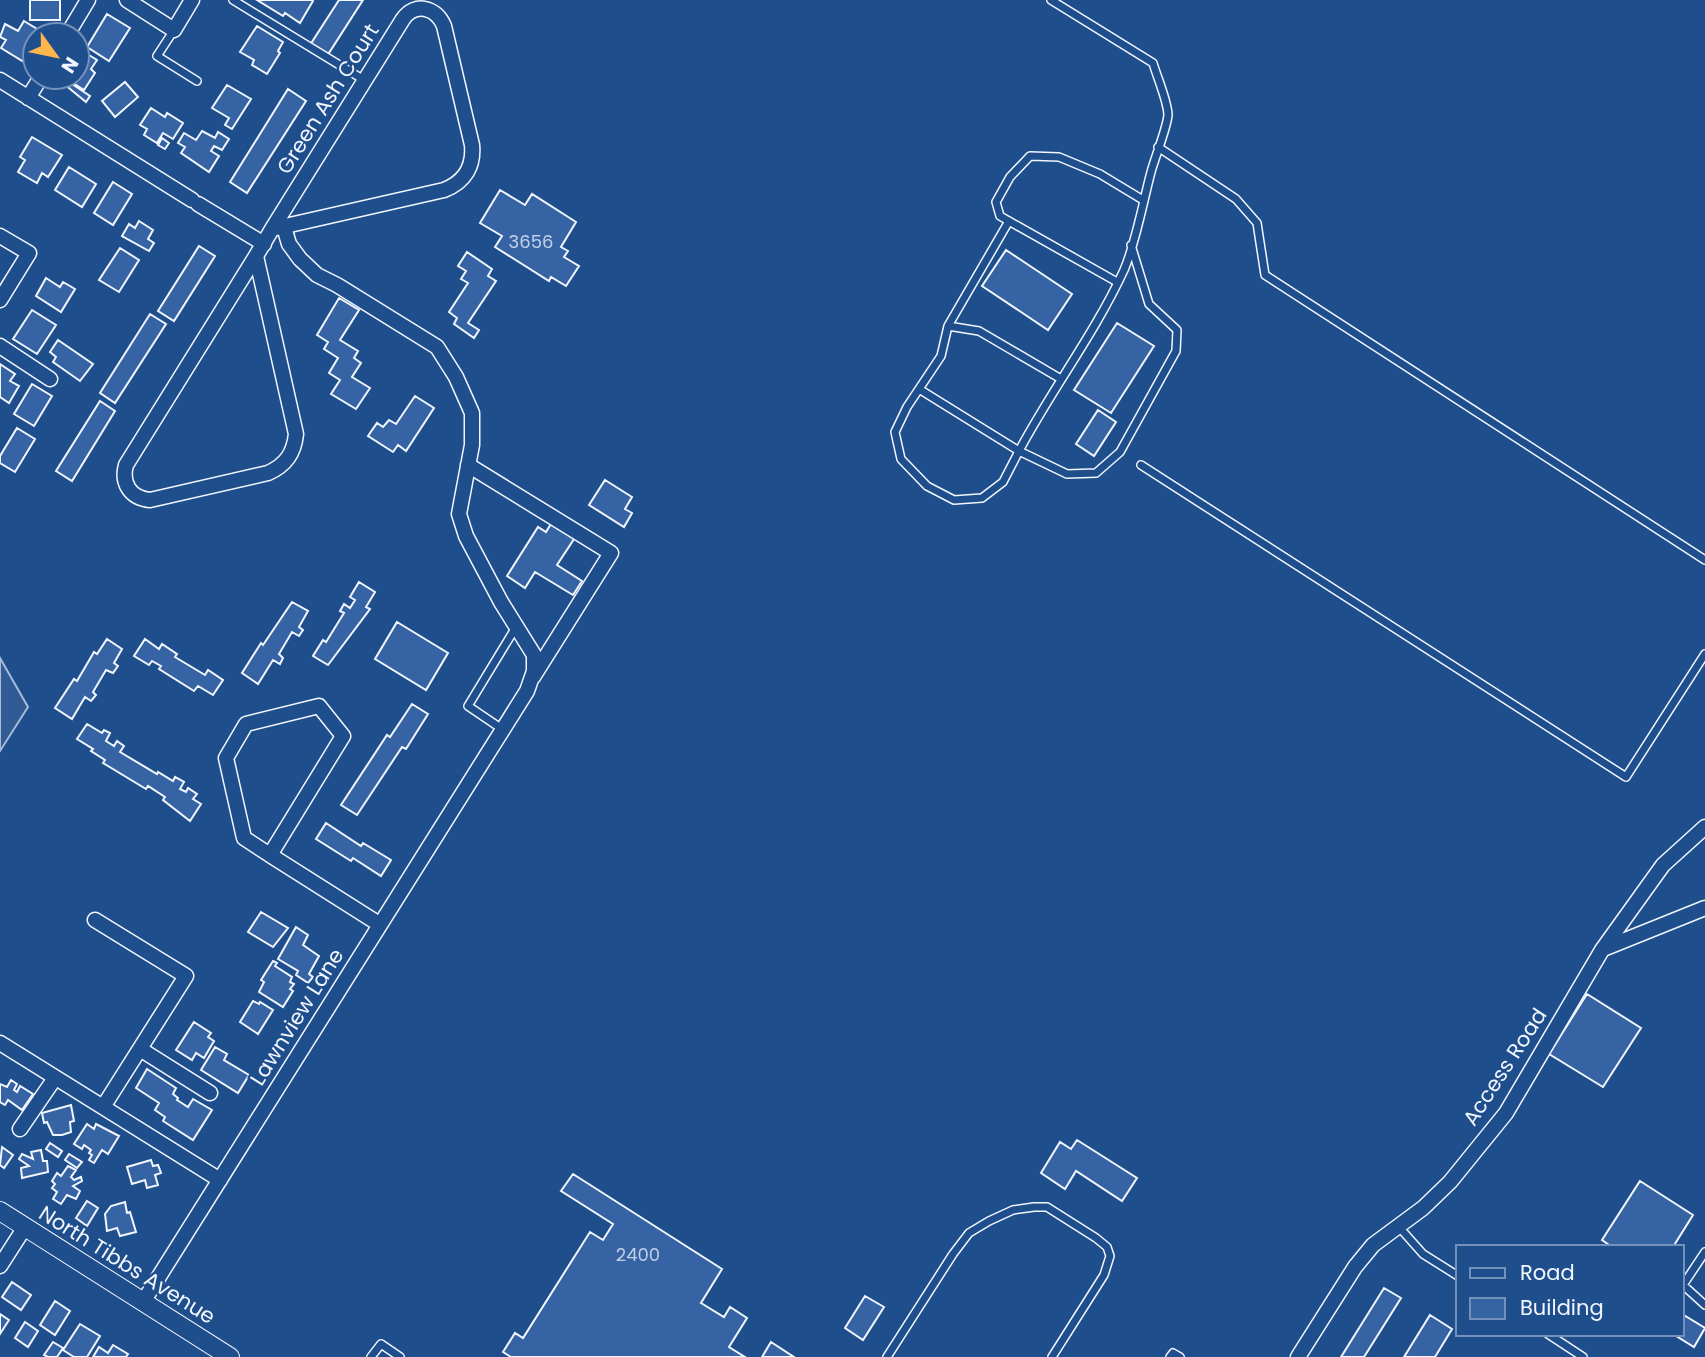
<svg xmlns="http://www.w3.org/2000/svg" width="1705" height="1357" font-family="Poppins,sans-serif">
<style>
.park{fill:#305b95;stroke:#a8bbd7;stroke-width:2}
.building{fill:#3563a3;stroke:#f2f6ff;stroke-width:2}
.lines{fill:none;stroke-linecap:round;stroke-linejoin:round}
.service-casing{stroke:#f2f6ff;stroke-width:10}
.minor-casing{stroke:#f2f6ff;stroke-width:17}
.tertiary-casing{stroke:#f2f6ff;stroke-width:20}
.service{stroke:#1f4e8c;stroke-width:7}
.minor{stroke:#1f4e8c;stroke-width:14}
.tertiary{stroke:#1f4e8c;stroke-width:18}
.labels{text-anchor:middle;stroke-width:5;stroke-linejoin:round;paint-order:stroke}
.number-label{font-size:18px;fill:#c3d1e8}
.street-label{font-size:21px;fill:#f2f6ff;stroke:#1f4e8c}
</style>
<rect width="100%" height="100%" fill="#1f4e8c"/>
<path class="park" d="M0,658L28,707L0,751Z"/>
<path class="building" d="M30,0H60V20H30Z
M257,0H312L313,1L300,23L285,13L283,16Z
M339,0H363L327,56L310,45Z
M107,14L130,28L109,61L87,47Z
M24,21L47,35H35V55L29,65L1,48L6,40L0,37L5,24L18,31Z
M257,26L283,42L278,51L280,53L267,74L252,65L254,60L240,52Z
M84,52L97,60L91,69L95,73L84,90L67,79L77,77V63Z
M66,80L90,96L86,102L64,84Z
M125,82L138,97L115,117L102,101Z
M227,85L251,99L232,129L225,125L229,118L212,108Z
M288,89L306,101L247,193L230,182Z
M151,108L165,117L167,113L183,123L173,139L163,133L157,143L144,135L147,129L140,125Z
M202,131L215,138L218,132L229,139L222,150L214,146L211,151L219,156L209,172L181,153L185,147L178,143L184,133L196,140Z
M32,137L62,155L48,177L42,173L37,183L18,172L25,160L20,157Z
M162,138L169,143L165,149L158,145Z
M69,167L96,184L82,207L55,190Z
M113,182L132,194L113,225L94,213Z
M500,190L525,205L532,194L576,222L561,247L568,251L564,257L579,266L566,286L551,277L549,281L495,247L502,236L480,223Z
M139,221L153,230L148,239L154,243L149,251L122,236L129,224L135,228Z
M199,246L215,256L174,321L158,311Z
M120,248L139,260L119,292L99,280Z
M1006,250L1072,294L1048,330L982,286Z
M467,252L492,269L488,276L496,281L468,323L479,330L474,338L454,324L457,318L449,312L468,283L461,279L466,271L458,266Z
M46,278L60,287L63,282L75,289L61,312L36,296Z
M339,298L359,310L340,340L358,351L354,358L361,363L352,377L370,388L356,409L331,394L340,380L329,373L338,358L324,349L328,342L317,335Z
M32,310L56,325L37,354L13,339Z
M150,314L166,324L115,403L100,393Z
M1117,323L1154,346L1111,413L1074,390Z
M58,340L93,364L80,381L53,362L56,357L50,352Z
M0,364L15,374L10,381L19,386L9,403L0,397Z
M32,384L52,396L34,426L14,414Z
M415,396L434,408L406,451L398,445L393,452L368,436L377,423L383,427L389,420L396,424Z
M100,401L115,411L72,481L56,471Z
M1098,410L1116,422L1094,456L1076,444Z
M17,428L35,439L15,472L0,463V456Z
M605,480L632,497L625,509L632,513L624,527L589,505Z
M552,522L576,536L557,565L582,581L573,595L535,572L525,588L507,576L538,527L546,532Z
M359,582L375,592L366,607L370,609L328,665L313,656L323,640L326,642L344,613L340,611L344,604L350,608L355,600L350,597Z
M292,602L308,611L299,627L303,630L299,636L292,632L279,654L283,658L280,664L273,660L258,684L242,673L261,643L263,645Z
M397,622L448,653L426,690L375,659Z
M107,639L122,649L114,663L118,666L113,673L106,670L93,692L96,695L91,701L85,697L72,719L55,708L74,679L77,681L94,652L97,654Z
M145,639L159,649L162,644L177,654L175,657L205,675L208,670L223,680L213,695L198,686L194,691L159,669L161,666L152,661L149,665L134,656Z
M412,704L428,714L406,749L402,747L357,815L341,805L387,735L390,737Z
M87,724L102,733L104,730L110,733L106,741L114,746L117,741L124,746L120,752L157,774L158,772L173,781L175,777L184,782L180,789L186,792L188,788L197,794L193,799L201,804L190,821L163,800L165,797L148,786L146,789L103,763L105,760L91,751L93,749L77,739Z
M326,823L361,846L363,843L391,860L381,876L353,858L351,861L316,839Z
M261,912L288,928L273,947L248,932Z
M296,927L308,935L303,945L319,956L309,974L313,977L308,983L296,975L298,971L278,959Z
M273,961L277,963L275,966L292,977L290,982L294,984L290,989L293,991L283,1007L259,992L264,982L261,980Z
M1587,994L1641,1028L1603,1087L1549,1054Z
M253,1001L259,1004L260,1002L273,1010L258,1034L240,1022Z
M194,1022L211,1033L208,1037L214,1041L204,1058L196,1053L192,1060L176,1050Z
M215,1047L227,1054L224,1060L249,1075L238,1093L201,1070Z
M147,1069L176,1088L173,1094L178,1098L177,1100L188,1107L193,1099L212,1110L193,1140L163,1121L165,1117L155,1110L159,1103L136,1088Z
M11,1080L17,1084L14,1090L17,1092L20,1086L33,1094L22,1110L8,1100L5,1105L0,1102V1084L7,1087Z
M71,1105L74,1121L70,1122L71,1132L62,1135H53L47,1122L44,1123L42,1113Z
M87,1124L94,1129L96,1124L119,1136L108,1154L102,1150L94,1163L89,1160L92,1155L89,1153L91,1150L84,1145L82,1149L74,1144Z
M1077,1140L1137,1178L1122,1201L1076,1171L1065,1189L1041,1173L1060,1142L1071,1149Z
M50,1143L62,1151L58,1157L46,1149Z
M2,1147L13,1155L4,1168L0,1165Z
M41,1150L43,1161H47L48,1172L22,1178L21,1168L29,1166L19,1159L22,1154L33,1159L31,1152Z
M69,1154L82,1162L77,1168L65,1160Z
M151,1160L153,1166L158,1165L161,1173L155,1175L158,1185L147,1188L145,1180L132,1184L127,1167Z
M68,1166L76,1170L71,1177L74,1180L81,1177L82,1181L73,1186L80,1191L76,1199L67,1195L61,1204L53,1199L57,1192L52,1188L55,1184L52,1181L57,1173L61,1176Z
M573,1174L722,1269L701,1303L724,1317L730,1307L747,1318L729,1347L745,1357H511L503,1352L515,1333L523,1338L590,1232L603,1240L613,1224L561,1191Z
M1640,1181L1693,1215L1673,1247H1612L1602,1240Z
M87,1201L98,1208L87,1226L76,1218Z
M125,1202L127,1213L130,1212L136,1232L120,1236L117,1228L107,1231L105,1214L111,1206Z
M12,1282L31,1295L21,1310L2,1297Z
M1384,1288L1401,1298L1364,1357H1341Z
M865,1296L884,1307L863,1340L845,1328Z
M55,1301L70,1311L55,1335L40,1325Z
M0,1314L9,1320L0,1334Z
M1682,1314L1705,1328L1694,1347L1673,1334H1682Z
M1430,1315L1452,1329L1435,1357H1404Z
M25,1322L38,1331L28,1347L15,1338Z
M80,1324L100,1336L87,1357H74L63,1350Z
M53,1342L63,1348L57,1357H48L44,1355Z
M771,1342L794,1357H762Z
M113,1345L128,1354L126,1357H93L99,1347L108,1353Z"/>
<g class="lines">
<g class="service-casing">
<path id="service" d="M233,0L364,80
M1051,0L1153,63C1157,77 1168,102 1168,115C1167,128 1155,157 1151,172C1143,202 1136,242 1124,270C1095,333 1052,389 1019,451L1067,474L1096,473L1120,452L1176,351L1177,330L1149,304L1131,245
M174,30L157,56L197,81
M1158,147L1236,199L1257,223L1265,275L1705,560
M1117,282L1000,216L996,202L1010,177L1030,156L1059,157L1100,174L1143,200
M948,326L979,331L1061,379
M919,389L1019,451L1003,482L982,498L954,500L927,486L901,459L895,432L907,407L941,356L948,326L1009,221
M1141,465L1626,777L1705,654
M502,729L468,706L516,627
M1399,1227L1423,1254L1458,1276
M1705,1252L1683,1285L1705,1305
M1548,1334L1583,1357
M371,1357L381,1344L400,1357
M887,1357L953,1254L969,1233L989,1221L1013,1210L1034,1207H1047L1096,1238L1107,1247L1110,1256L1104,1275L1052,1357
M1170,1357L1173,1353L1180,1357"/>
</g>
<g class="minor-casing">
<path id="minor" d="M127,0L174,30L192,0
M67,35L88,0
M0,80L192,200
M28,98L41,77
M198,204L264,244
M0,236L29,253L0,300
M256,256L296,434C294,453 286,465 268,473L150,500C130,498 121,483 126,465L256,256L272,229L403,19C415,2 436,7 444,26L472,145C474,166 465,182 444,190L272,229
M0,346L50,379
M468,465L611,553L533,677
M319,706L343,736L270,855L244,838L226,758L246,724Z
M270,855L379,924
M95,920L186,976L103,1107
M1603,949L1705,908
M0,1043L220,1180
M140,1049L210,1093
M20,1129L55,1078
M0,1266L25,1227
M143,1302L527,691L534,671V655L501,602L466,536L459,514L472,445V413L456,377L437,347L337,285L317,275L300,259L289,244L284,227
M1298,1357L1355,1267L1373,1245L1423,1208L1450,1182L1506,1113L1602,950L1663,865L1705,827"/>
</g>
<g class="tertiary-casing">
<path id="tertiary" d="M0,1211L230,1357"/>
</g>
<use href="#service" class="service"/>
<use href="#minor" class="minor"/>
<use href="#tertiary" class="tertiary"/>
</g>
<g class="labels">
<g class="number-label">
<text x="531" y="248">3656</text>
<text x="638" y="1261">2400</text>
</g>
<g class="street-label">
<text transform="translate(328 99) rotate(-58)" y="7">Green Ash Court</text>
<text transform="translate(297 1017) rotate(-58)" y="7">Lawnview Lane</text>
<text transform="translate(1505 1067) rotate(-57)" y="7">Access Road</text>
<text transform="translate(127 1265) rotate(32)" y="7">North Tibbs Avenue</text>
</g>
</g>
<rect x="1456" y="1245" width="228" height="91" fill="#1f4e8c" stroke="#7391ba" stroke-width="2"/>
<rect x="1470" y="1268" width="35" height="10" fill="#1f4e8c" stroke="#7391ba" stroke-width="2"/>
<text x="1520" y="1280" font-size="21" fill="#f2f6ff">Road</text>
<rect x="1470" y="1298" width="35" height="21" fill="#3563a3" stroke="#7391ba" stroke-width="2"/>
<text x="1520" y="1315" font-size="21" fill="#f2f6ff">Building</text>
<g transform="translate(56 56) rotate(123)"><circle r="33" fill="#1f4e8c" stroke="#7391ba" stroke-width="2"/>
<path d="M0-5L12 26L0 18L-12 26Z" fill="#ffb74d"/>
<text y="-10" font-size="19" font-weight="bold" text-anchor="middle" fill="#f2f6ff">N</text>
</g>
</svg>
